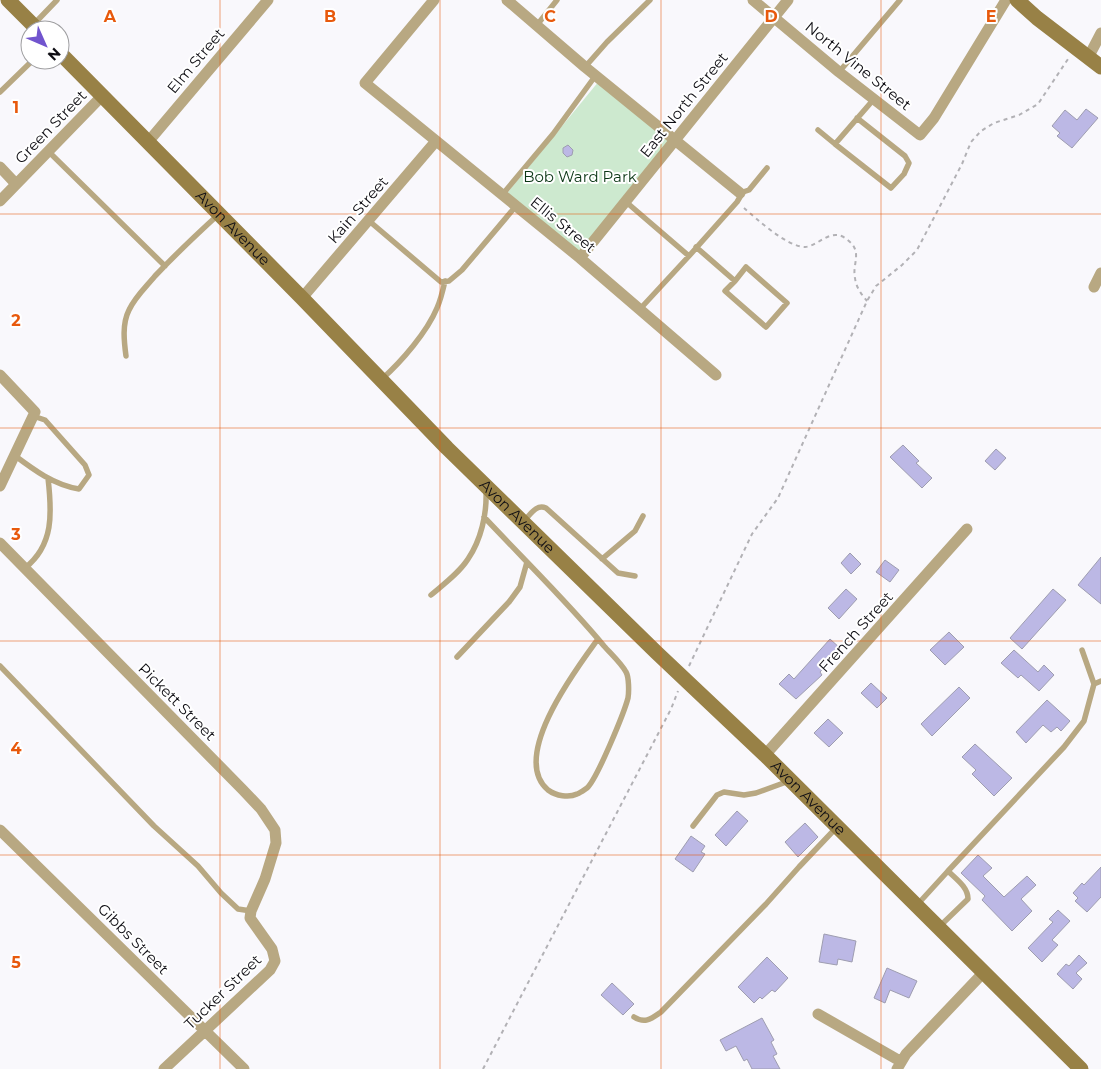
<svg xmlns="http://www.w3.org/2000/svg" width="1101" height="1069" font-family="Montserrat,sans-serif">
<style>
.green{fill:#cde9cf}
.building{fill:#bcb8e5;stroke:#9e9db0}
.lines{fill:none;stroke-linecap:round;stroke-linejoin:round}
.path{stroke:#b2b1b5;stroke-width:2;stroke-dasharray:4 4;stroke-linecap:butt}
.lane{stroke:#b8a882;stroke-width:5.5}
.street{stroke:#b8a882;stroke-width:11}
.secondary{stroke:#988146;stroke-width:15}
.grid{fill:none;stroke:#e8590c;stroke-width:1;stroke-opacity:0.55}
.labels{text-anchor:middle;stroke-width:4;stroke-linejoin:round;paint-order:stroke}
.street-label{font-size:15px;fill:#0f0e14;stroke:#fff}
.park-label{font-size:15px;fill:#0b3615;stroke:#fff}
.grid-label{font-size:16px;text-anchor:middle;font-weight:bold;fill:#e8590c;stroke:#fff;stroke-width:4;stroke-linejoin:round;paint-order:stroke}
</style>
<rect width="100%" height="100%" fill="#f9f8fc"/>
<path class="green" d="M599,81L669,141L577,256L504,197Z"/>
<path class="building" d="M1086,109L1098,118L1072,148L1057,136L1060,133L1052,126L1065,110L1077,120Z
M568,145L573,150L572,155L567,157L563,153V148Z
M903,445L919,461L916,463L932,478L922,488L890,457Z
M996,449L1006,458L995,470L985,461Z
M850,553L861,564L851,574L841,563Z
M1101,557V604L1078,585Z
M885,560L899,570L890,582L876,572Z
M846,589L857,599L839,619L828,608Z
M1053,589L1066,600L1022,649L1010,638Z
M949,632L964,647L945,665L930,650Z
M830,639L841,649L820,672L822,675L796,699L779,684L789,674L794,679Z
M1014,650L1038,672L1044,665L1054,675L1039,691L1021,675L1018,678L1001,663Z
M871,683L887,698L877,708L861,693Z
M959,687L970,698L932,736L921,724Z
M1047,700L1070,721L1061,731L1057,727L1051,732L1043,725L1026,743L1016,732Z
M828,719L843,733L829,747L814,733Z
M975,744L1012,778L994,796L972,774L976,770L962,757Z
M737,811L748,821L726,846L715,835Z
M805,823L818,837L798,857L785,842Z
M691,836L705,846L701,852L705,854L693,872L675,859Z
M978,855L992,868L983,876L1004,897L1027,876L1036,885L1021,899L1032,911L1012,931L982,900L985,896L961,873Z
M1101,867V897L1087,912L1075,901L1078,898L1073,893L1082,883L1084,885Z
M1058,910L1070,921L1052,940L1058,945L1042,962L1028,948L1053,922L1049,919Z
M824,934L856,941L852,962L838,959L837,965L819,962Z
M1079,955L1087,963L1076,973L1082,979L1073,989L1057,974L1066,964L1069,966Z
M767,957L788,978L775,992L772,990L762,999L760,997L754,1003L738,987Z
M887,968L917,981L909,998L890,990L885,1003L874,998Z
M612,983L634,1004L623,1015L601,995Z
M762,1018L774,1040L771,1042L777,1054L773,1056L780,1069H752L747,1059L744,1061L736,1046L726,1051L720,1040Z"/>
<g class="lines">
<path class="path" d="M744,208C757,219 787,247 805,247C820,246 832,224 850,242C862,253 852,265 855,278C856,287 861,294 867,301
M689,666L752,534L778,498L867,301L876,286L902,265L917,250L962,164L971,142L981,131L994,123L1019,115L1038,104L1068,59
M483,1069L671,709L678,691"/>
<path class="lane" d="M34,24L57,0
M537,25L557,0
M585,67L607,42L650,0
M839,72L900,0
M0,92L33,60
M857,118L905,156L909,163L904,174L891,188L835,144L874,99
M818,130L835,144
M48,151L165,266
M502,195L553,134L596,75
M625,201L689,256L737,202L740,197V193L749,190L767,168
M368,220L441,282L449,281L462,270L516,206
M696,247L735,281L746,267L787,303L766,327L725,291L735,281
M640,309L689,256
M126,356C124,341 122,324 129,310C135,297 146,287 155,276C175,255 197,234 219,214
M382,379C402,361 427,332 437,308C441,299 443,290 445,281
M14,455C34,470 54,485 79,489L89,475L85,465L45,420L33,416
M524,521C531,514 536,504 546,508L618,573L635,576
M602,559L635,531L643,516
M527,562C553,589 580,617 604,646C611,654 621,663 626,672C629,677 629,692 628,698C624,713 597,779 587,788C584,790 580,793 577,794C569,798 556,796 548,790C509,757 577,668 598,639
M25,568C54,545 52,513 48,478
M431,595C444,584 459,573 468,559C481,540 487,514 486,491
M457,657L509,602L520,587L527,562L484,517
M0,666L154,826L198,866L221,893L238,909L251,911
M1094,684L1101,681
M693,826L717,795L724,792L744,795L756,793L789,781
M948,871L1064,747L1084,721L1094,684L1082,650
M917,905L948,871C956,879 968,887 968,899L939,927
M634,1017C645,1024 651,1019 661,1012L766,904L799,867L836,828"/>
<path class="street" d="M434,0L365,83L580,258L716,375
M507,0L585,67L740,193
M753,0L839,72L920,135L934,118L1006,0
M1089,56L1101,33
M148,142L268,0
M0,167L16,184
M0,201L102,96
M580,258L788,0
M1094,287L1101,273
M302,298L436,141
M0,375L35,412L0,486
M0,543L243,790L261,809L275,830L276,843L265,879L251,911L250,918L272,949L275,961L270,970L164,1069
M765,755L967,529
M0,830L244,1069
M818,1014L900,1061
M897,1069L906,1054L984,972"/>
<g class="secondary">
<path d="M8,0L38,30"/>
<path d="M1017,0L1037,18L1101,67"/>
<path id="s1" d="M60,53L302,298L447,448L657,653L765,755L1081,1069"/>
</g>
</g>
<path class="grid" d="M220,0V1069M440,0V1069M661,0V1069M881,0V1069M0,214H1101M0,428H1101M0,641H1101M0,855H1101"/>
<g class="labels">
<g class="street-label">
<text transform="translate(196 61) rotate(-50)" y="5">Elm Street</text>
<text transform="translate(858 66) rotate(39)" y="5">North Vine Street</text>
<text transform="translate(684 105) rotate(-51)" y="5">East North Street</text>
<text transform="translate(51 127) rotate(-46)" y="5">Green Street</text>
<text transform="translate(358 210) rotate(-49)" y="5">Kain Street</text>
<text transform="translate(563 225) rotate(39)" y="5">Ellis Street</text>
<text dy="5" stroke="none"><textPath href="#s1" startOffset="246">Avon Avenue</textPath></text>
<text dy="5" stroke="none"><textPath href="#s1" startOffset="651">Avon Avenue</textPath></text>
<text transform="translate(856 632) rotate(-48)" y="5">French Street</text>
<text transform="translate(177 702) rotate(45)" y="5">Pickett Street</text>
<text dy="5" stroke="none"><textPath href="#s1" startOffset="1056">Avon Avenue</textPath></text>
<text transform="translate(133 939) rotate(45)" y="5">Gibbs Street</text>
<text transform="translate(223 992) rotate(-44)" y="5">Tucker Street</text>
</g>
<g class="park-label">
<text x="580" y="182">Bob Ward Park</text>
</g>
</g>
<g class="grid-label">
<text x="110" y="22">A</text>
<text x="330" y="22">B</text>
<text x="550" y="22">C</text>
<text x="771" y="22">D</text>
<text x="991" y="22">E</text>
<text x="16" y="113">1</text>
<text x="16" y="326">2</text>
<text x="16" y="540">3</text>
<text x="16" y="754">4</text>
<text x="16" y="968">5</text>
</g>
<g transform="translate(45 45) rotate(135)"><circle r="24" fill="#ffffff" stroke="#9f9fa1"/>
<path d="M0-4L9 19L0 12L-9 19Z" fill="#7154ce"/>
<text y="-8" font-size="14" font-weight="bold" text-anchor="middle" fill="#0f0e14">N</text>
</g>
</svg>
